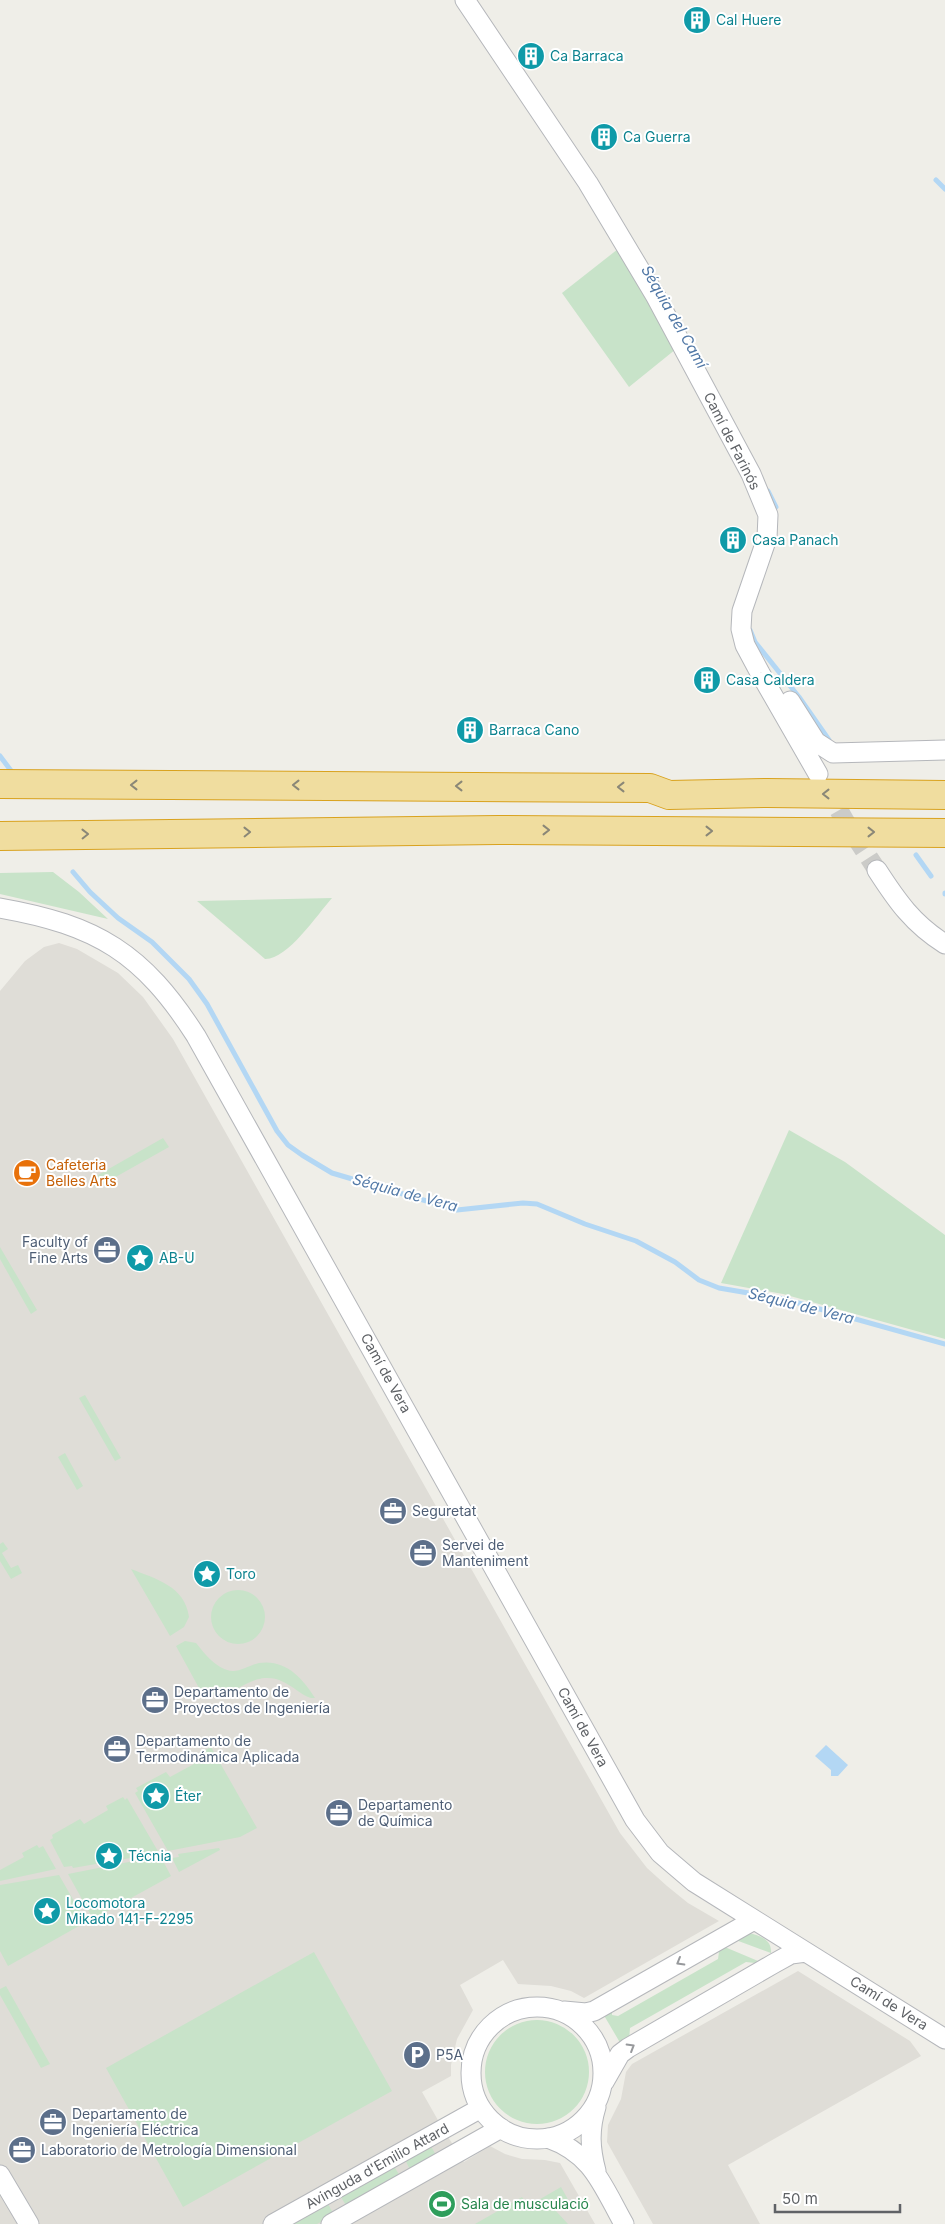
<svg xmlns="http://www.w3.org/2000/svg" width="945" height="2224" font-family="Inter,sans-serif">
<style>
.education{fill:#dfddd7}
.green{fill:#c8e3c9}
.water{fill:#b3d7f4}
.lines{fill:none;stroke-linecap:round;stroke-linejoin:round}
.stream{stroke:#b3d7f4;stroke-width:5}
.minor-tunnel{stroke:#cbcbc8;stroke-width:19;stroke-dasharray:19 9;stroke-linecap:butt}
.minor-casing{stroke:#b5b7bb;stroke-width:21}
.highway-casing{stroke:#d9a21e;stroke-width:30}
.minor{stroke:#fff;stroke-width:19}
.highway{stroke:#f0dd9f;stroke-width:28}
.oneway{stroke:#8a8777}
.oneway2{stroke:#97999c}
.labels{text-anchor:middle;stroke-width:4;stroke-linejoin:round;paint-order:stroke}
.culture-label{font-size:14px;fill:#0d838f;stroke:#fff;text-anchor:start}
.street-label{font-size:14px;fill:#5f6266;stroke:#fff}
.food-label{font-size:14px;fill:#c56008;stroke:#fff;text-anchor:start}
.service-label{font-size:14px;fill:#4e5e75;stroke:#fff;text-anchor:start}
.leisure-label{font-size:14px;fill:#27864d;stroke:#fff;text-anchor:start}
.water-label{font-size:15px;font-style:italic;fill:#5178a6;stroke:#fff}
</style>
<rect width="100%" height="100%" fill="#efeee8"/>
<path class="education" d="M59,943L77,949L118,973L143,997L173,1039L620,1833L647,1868L667,1886L688,1903L719,1921L584,1998L571,1991L551,1986L518,1984L503,1960L460,1985L473,2010L457,2039L451,2065V2076L422,2092L443,2129L464,2162L490,2146L505,2154L522,2159L545,2160L560,2163L595,2224H0V991L25,961L44,947Z
M798,1971L910,2041L921,2056L728,2165L760,2224H653L607,2142L608,2125L621,2099L626,2072L632,2064Z"/>
<path class="green" d="M618,249L676,349L629,387L562,293Z
M53,872L79,892L108,919L0,894V873Z
M332,898C317,915 287,960 265,959L197,901Z
M789,1130L845,1162L945,1235V1339L783,1294L721,1283Z
M163,1138L169,1147L96,1188L91,1179Z
M0,1247L37,1310L31,1314L0,1259Z
M85,1395L121,1458L115,1461L79,1398Z
M65,1453L83,1486L77,1490L58,1457Z
M3,1542L8,1549L2,1553L11,1568L18,1565L22,1573L11,1579L0,1561V1544Z
M131,1569C156,1579 185,1586 189,1617L184,1627L170,1636Z
M211 1617a27 27 0 1 1 54 0a27 27 0 1 1-54 0Z
M185,1641L196,1643C205,1654 217,1670 233,1671C242,1671 250,1665 259,1663C285,1659 302,1677 315,1698C302,1700 288,1676 265,1678C240,1680 225,1707 199,1688L176,1646Z
M211,1747L257,1828L240,1837L168,1851L135,1793L138,1791L136,1788L166,1772L170,1777L194,1764L191,1758Z
M123,1797L125,1800L127,1798L159,1853L73,1868L72,1866L64,1867L50,1840L53,1838L52,1835L80,1819L84,1824L108,1810L106,1806Z
M37,1845L39,1848L43,1846L56,1869L0,1881V1870L24,1857L22,1853Z
M219,1848L220,1850L179,1872L172,1858L179,1857L178,1854Z
M154,1857L155,1861L162,1859L171,1876L93,1919L68,1874Z
M59,1875L86,1922L8,1966L0,1951V1885Z
M749,1933C760,1936 772,1939 771,1953L733,1939Z
M720,1945L765,1964L746,1962L630,2028L629,2041L622,2046L602,2012L612,2007V2015L618,2016L718,1959Z
M314,1952L392,2091L183,2207L106,2068Z
M6,1986L50,2064L41,2068L0,1995V1989Z
M485 2072a52 52 0 1 1 104 0a52 52 0 1 1-104 0Z
M429,2143L436,2155L410,2170L404,2157Z
M392,2163L400,2176L347,2207L339,2194Z
M561,2187L570,2203L556,2211L568,2224H475L522,2197L528,2206Z
M327,2202L334,2215L317,2224H288Z"/>
<path class="water" d="M826,1745L848,1765L838,1776H831V1770L815,1756Z"/>
<g class="lines">
<path class="stream" d="M936,180L945,189
M768,491L776,507
M750,630L755,642L799,697L829,740
M0,756L12,772
M916,855L931,876
M73,872L90,892L118,918L152,942L189,979L207,1004L277,1131L288,1145L302,1155L332,1173L457,1210L523,1203L537,1204L585,1224L636,1241L675,1262L699,1280L719,1288L784,1299L945,1344
M945,893V894"/>
<path class="minor-tunnel" d="M825,786L845,821L877,870"/>
<g class="minor-casing">
<path id="minor" d="M465,0L588,183L655,295L751,474L768,515L767,538L742,611L741,629L745,645L760,673L818,774
M790,701L816,742L833,753L945,750
M877,870C897,901 913,924 945,944
M0,908C97,925 143,953 196,1036L635,1820L660,1853L694,1882L945,2039
M471 2073a66 66 0 1 1 132 0a66 66 0 1 1-132 0Z
M564,2011L586,2013L594,2011L754,1920
M604,2082L620,2054L628,2048L773,1964L791,1954L806,1952
M596,2107C589,2130 590,2148 596,2171
M548,2138C593,2154 602,2185 624,2224
M0,2175L29,2224
M273,2224L481,2108
M331,2224L501,2128"/>
</g>
<g class="highway-casing">
<path id="highway" d="M0,784L650,788L669,795L768,793L945,795
M0,836L498,830L945,833"/>
</g>
<use href="#minor" class="minor"/>
<use href="#highway" class="highway"/>
</g>
<defs><path id="oneway-chevron" d="M-2-3.5L2.5 0L-2 3.5" fill="none" stroke-width="1.6" stroke-linecap="round" stroke-linejoin="round" transform="scale(1.25)"/></defs>
<g class="oneway">
<use href="#oneway-chevron" transform="translate(134 785) rotate(-180)"/>
<use href="#oneway-chevron" transform="translate(296 785) rotate(-180)"/>
<use href="#oneway-chevron" transform="translate(459 786) rotate(-180)"/>
<use href="#oneway-chevron" transform="translate(621 787) rotate(-180)"/>
<use href="#oneway-chevron" transform="translate(826 794) rotate(-180)"/>
<use href="#oneway-chevron" transform="translate(546 830)"/>
<use href="#oneway-chevron" transform="translate(709 831)"/>
<use href="#oneway-chevron" transform="translate(247 832) rotate(-1)"/>
<use href="#oneway-chevron" transform="translate(871 832)"/>
<use href="#oneway-chevron" transform="translate(85 834) rotate(-1)"/>
</g>
<g class="oneway2">
<use href="#oneway-chevron" transform="translate(680 1962) rotate(150)"/>
<use href="#oneway-chevron" transform="translate(631 2047) rotate(-31)"/>
</g>
<defs>
<g id="building-disc" transform="scale(1.4375)"><circle r="9.5" fill="#0f9aa8" stroke="#fff"/><path d="M-4-6H4V6H1V3H-1V6H-4ZM-2.5-4.3h1.7v1.8h-1.7ZM.8-4.3h1.7v1.8H.8ZM-2.5-1h1.7V.8h-1.7ZM.8-1h1.7V.8H.8Z" fill="#fff"/></g>
<g id="cafe-disc" transform="scale(1.4375)"><circle r="9.5" fill="#e8710a" stroke="#fff"/><path d="M-5.5-4.5H6V0H3Q3 3.5 0 3.5H-2.5Q-5.5 3.5-5.5 0ZM3-3.2v2h1.7v-2ZM-6 4.5H4V6H-6Z" fill="#fff"/></g>
<g id="office-disc" transform="scale(1.4375)"><circle r="9.5" fill="#5c6f8a" stroke="#fff"/><path d="M-6-3h4V-5.5h4V-3h4V5H-6ZM-1-4.5V-3h2v-1.5ZM-6 0V1H6V0Z" fill="#fff"/></g>
<g id="sight-disc" transform="scale(1.4375)"><circle r="9.5" fill="#0f9aa8" stroke="#fff"/><path d="M0-6L1.8-2.2L6-1.7L2.9 1.2L3.7 5.4L0 3.3L-3.7 5.4L-2.9 1.2L-6-1.7L-1.8-2.2Z" fill="#fff"/></g>
<g id="parking-disc" transform="scale(1.4375)"><circle r="9.5" fill="#5c6f8a" stroke="#fff"/><path d="M-3.5-5.5H1a3.5 3.5 0 0 1 0 7H-1V5.5H-3.5ZM-1-3.4V-.6H.8a1.4 1.4 0 0 0 0-2.8Z" fill="#fff"/></g>
<g id="stadium-disc" transform="scale(1.4375)"><circle r="9.5" fill="#2e9e5b" stroke="#fff"/><path d="M0-5a6.5 5 0 1 0 0 10a6.5 5 0 1 0 0-10ZM-3.5-1.8h7v3.6h-7Z" fill="#fff"/></g>
</defs>
<g fill-rule="evenodd">
<use href="#building-disc" x="697" y="20"/>
<use href="#building-disc" x="531" y="56"/>
<use href="#building-disc" x="604" y="137"/>
<use href="#building-disc" x="733" y="540"/>
<use href="#building-disc" x="707" y="680"/>
<use href="#building-disc" x="470" y="730"/>
<use href="#cafe-disc" x="27" y="1173"/>
<use href="#office-disc" x="107" y="1250"/>
<use href="#sight-disc" x="140" y="1258"/>
<use href="#office-disc" x="393" y="1511"/>
<use href="#office-disc" x="423" y="1553"/>
<use href="#sight-disc" x="207" y="1574"/>
<use href="#office-disc" x="155" y="1700"/>
<use href="#office-disc" x="117" y="1749"/>
<use href="#sight-disc" x="156" y="1796"/>
<use href="#office-disc" x="339" y="1813"/>
<use href="#sight-disc" x="109" y="1856"/>
<use href="#sight-disc" x="47" y="1911"/>
<use href="#parking-disc" x="417" y="2055"/>
<use href="#office-disc" x="53" y="2122"/>
<use href="#office-disc" x="22" y="2150"/>
<use href="#stadium-disc" x="442" y="2204"/>
</g>
<g class="labels">
<g class="culture-label">
<text x="716" y="25">Cal Huere</text>
<text x="550" y="61">Ca Barraca</text>
<text x="623" y="142">Ca Guerra</text>
<text x="752" y="545">Casa Panach</text>
<text x="726" y="685">Casa Caldera</text>
<text x="489" y="735">Barraca Cano</text>
<text x="159" y="1263">AB-U</text>
<text x="226" y="1579">Toro</text>
<text x="175" y="1801">Éter</text>
<text x="128" y="1861">Técnia</text>
<text x="66" y="1908">Locomotora<tspan x="66" dy="16">Mikado 141-F-2295</tspan></text>
</g>
<g class="street-label">
<text transform="translate(732 441) rotate(63)" y="5">Camí de Farinós</text>
<text transform="translate(386 1373) rotate(61)" y="5">Camí de Vera</text>
<text transform="translate(583 1727) rotate(61)" y="5">Camí de Vera</text>
<text transform="translate(889 2003) rotate(32)" y="5">Camí de Vera</text>
<text transform="translate(377 2166) rotate(-29)" y="5">Avinguda d'Emilio Attard</text>
</g>
<g class="food-label">
<text x="46" y="1170">Cafeteria<tspan x="46" dy="16">Belles Arts</tspan></text>
</g>
<g class="service-label">
<text x="88" y="1247" text-anchor="end">Faculty of<tspan x="88" dy="16">Fine Arts</tspan></text>
<text x="412" y="1516">Seguretat</text>
<text x="442" y="1550">Servei de<tspan x="442" dy="16">Manteniment</tspan></text>
<text x="174" y="1697">Departamento de<tspan x="174" dy="16">Proyectos de Ingeniería</tspan></text>
<text x="136" y="1746">Departamento de<tspan x="136" dy="16">Termodinámica Aplicada</tspan></text>
<text x="358" y="1810">Departamento<tspan x="358" dy="16">de Química</tspan></text>
<text x="436" y="2060">P5A</text>
<text x="72" y="2119">Departamento de<tspan x="72" dy="16">Ingeniería Eléctrica</tspan></text>
<text x="41" y="2155">Laboratorio de Metrología Dimensional</text>
</g>
<g class="leisure-label">
<text x="461" y="2209">Sala de musculació</text>
</g>
<g class="water-label">
<text transform="translate(674 317) rotate(60)" y="5">Séquia del Camí</text>
<text transform="translate(405 1193) rotate(15)" y="5">Séquia de Vera</text>
<text transform="translate(801 1306) rotate(14)" y="5">Séquia de Vera</text>
</g>
</g>
<path d="M775 2204v8h125v-8" fill="none" stroke="#5f6266" stroke-width="2.5"/>
<text x="782" y="2204" font-size="15" fill="#5f6266" stroke="#ffffff" stroke-width="4" paint-order="stroke">50 m</text>
</svg>
